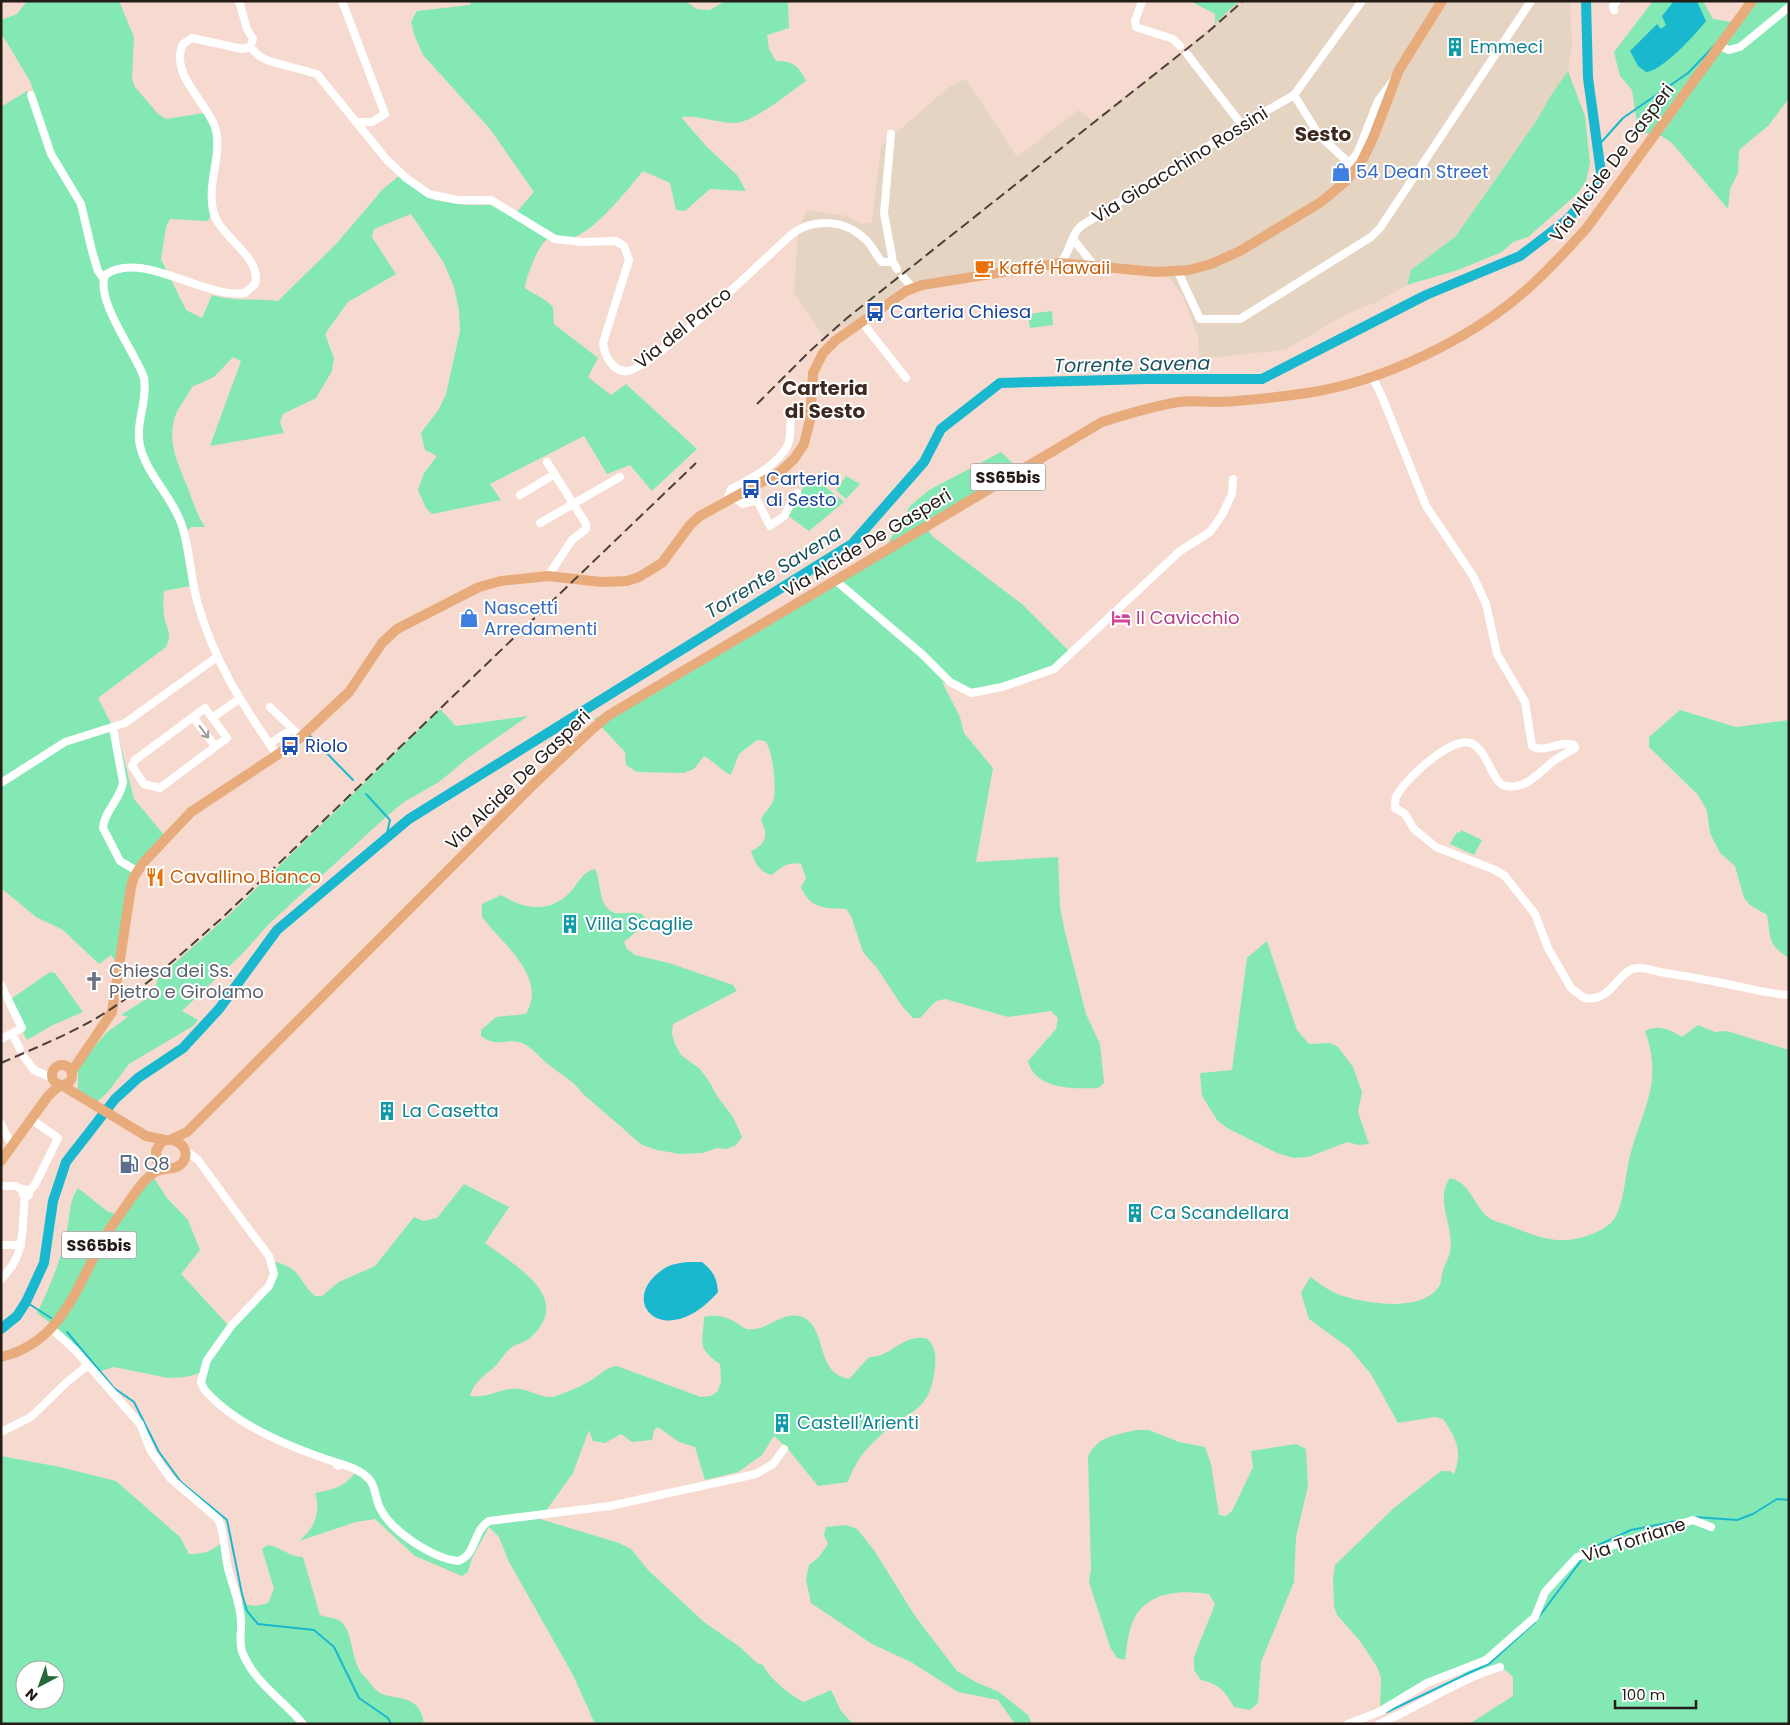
<svg xmlns="http://www.w3.org/2000/svg" width="1790" height="1725" font-family="Poppins,sans-serif">
<style>
.industrial{fill:#e6d4c3}
.green{fill:#83e8b4;fill-rule:evenodd}
.water{fill:#1ab8cf}
.lines{fill:none;stroke-linecap:round;stroke-linejoin:round}
.stream{stroke:#1ab8cf;stroke-width:2}
.river{stroke:#1ab8cf;stroke-width:10}
.minor{stroke:#fff;stroke-width:8}
.major{stroke:#e8ac7c;stroke-width:10}
.rail{stroke:#4d3f3a;stroke-width:2;stroke-dasharray:10 5;stroke-linecap:butt}
.oneway{stroke:#9d9897}
.labels{text-anchor:middle;stroke-width:4;stroke-linejoin:round;paint-order:stroke}
.shield{fill:#fff;stroke:#665f5d;stroke-width:1}
.shield-label{font-size:16px;font-weight:bold;fill:#251b17}
.culture-label{font-size:18px;fill:#0d838f;stroke:#fff;text-anchor:start}
.street-label{font-size:18px;fill:#251b17;stroke:#fff}
.shop-label{font-size:18px;fill:#366cbe;stroke:#fff;text-anchor:start}
.food-label{font-size:18px;fill:#c56008;stroke:#fff;text-anchor:start}
.transit-label{font-size:18px;fill:#164399;stroke:#fff;text-anchor:start}
.hotel-label{font-size:18px;fill:#b23c85;stroke:#fff;text-anchor:start}
.worship-label{font-size:18px;fill:#5b616d;stroke:#fff;text-anchor:start}
.service-label{font-size:18px;fill:#4e5e75;stroke:#fff;text-anchor:start}
.water-label{font-size:19px;font-style:italic;fill:#19545d;stroke:#fff}
.quarter-label{font-size:20px;font-weight:bold;fill:#3e2920;stroke:#fff}
</style>
<rect width="100%" height="100%" fill="#f7dacf"/>
<path class="industrial" d="M1239,1H1570L1572,43L1568,71L1551,95L1537,120L1456,236L1411,270L1407,285L1377,302L1347,314L1285,350L1199,359L1198,336L1182,295L1169,278L1108,268L1072,266L920,288L905,284L856,321L823,336L794,293L798,231L807,210L848,216L861,224L872,223L881,146L950,86L966,79L1017,157L1078,110L1093,121L1187,48Z"/>
<path class="green" d="M27,1H119L134,37L132,79L135,87L158,114L166,119L204,113L214,127L212,213L208,221L170,219L166,227L161,259L186,310L202,318L212,295C236,302 254,298 278,301L337,243L382,190L400,175L418,191L434,200L465,205H493L513,216L534,192L490,129L423,55L414,34L411,22L417,11L470,5L471,1H685L697,9L710,10L725,1H788L789,28L767,35L769,49L776,61C793,61 799,66 806,81C790,92 753,123 735,123C717,123 700,115 681,117L707,147L738,176L746,191L710,189L685,211L676,210L670,183L643,171C626,191 596,231 570,239C562,241 551,234 544,242C538,248 525,279 525,288C535,295 545,298 553,307L554,324L598,358L588,377L611,395L626,384L697,449L652,491L630,465L607,474L584,436L490,484L501,500L432,514L426,508L418,490L424,473L437,456L425,450L421,433L439,409L446,394L460,331L459,310L454,287L444,263L411,214L374,229L372,237L396,274L348,302L325,334L334,358L332,371L316,398L283,414L280,422L284,433L210,446L241,361L233,357L214,377L192,387C187,397 180,405 176,414C166,441 178,464 188,488C193,502 197,515 205,527H191L181,537L190,586L164,591C163,600 163,608 164,616C166,629 173,633 166,647L98,698L119,739L134,799L165,836L140,866L115,961L111,955L99,964L63,930L36,917L1,888V107L27,91L35,96L30,81L1,33V20L17,14Z
M1190,1H1239L1215,23V14Z
M1653,1H1703L1713,19L1738,23L1755,1H1789V98L1769,125L1739,150L1738,173L1730,189L1728,209L1672,143L1660,135L1635,132L1637,124L1632,90L1620,76L1614,52Z
M1568,71L1585,116L1590,163L1586,181L1577,194L1528,237L1513,242L1502,252L1458,270L1407,285L1411,270L1456,236L1537,120L1551,95Z
M1052,311L1053,325L1030,328L1028,314Z
M1001,452L1021,471L928,529L932,536L1022,604L1069,651L1046,672L982,693L942,682L960,717L964,733L993,768L976,862L1058,857L1060,907L1064,928L1086,1014L1100,1044L1104,1083L1098,1088C1075,1089 1035,1090 1028,1061L1056,1029L1058,1018L1051,1011L1008,1017L945,999L936,1001L920,1018H913L902,1006L877,968L863,952L851,916L846,909C825,908 810,909 801,887L806,878L801,864C789,861 781,867 772,875C759,872 755,863 751,851C766,844 769,835 761,821C763,812 772,808 774,798C776,785 773,750 765,741L757,740L739,754L731,775C720,770 715,762 704,756L694,769L684,773L637,772L626,765L625,752L594,719L687,667L884,550L910,506L929,490Z
M811,475L844,502L809,531L787,515Z
M846,476L860,484L846,499L836,490Z
M440,709L456,726L528,716L468,758L439,782L404,802L387,816L270,923L242,954L182,1011L198,1020L193,1026L129,1064L107,1093L91,1107L84,1103L78,1088V1067L106,1033L128,1017L121,1015L154,994L158,978L230,914Z
M1680,710L1736,727L1789,720V958C1767,945 1771,937 1767,915L1750,905L1744,898L1735,866L1720,853L1710,833L1707,811L1698,795L1649,747V737Z
M1461,830L1482,840L1474,855L1450,844L1457,832L1460,833Z
M595,869C602,882 597,907 615,913C621,914 633,911 642,914L648,922L624,942L627,949L635,955L669,963L733,985L737,991L673,1024L672,1034L675,1044L681,1055L700,1069L710,1083L717,1096L733,1117L742,1137L736,1145L727,1149L717,1148L703,1153L680,1154L657,1150L642,1145L582,1093C573,1080 561,1075 549,1065C540,1058 533,1048 522,1043C505,1037 500,1049 481,1036V1030L496,1017L526,1014C548,976 502,944 482,917V904L501,895C526,910 552,914 573,889C580,880 584,871 595,869Z
M1267,941L1297,1030L1309,1044L1330,1043L1338,1047L1353,1067L1362,1092L1358,1112L1369,1144L1359,1145L1347,1142L1308,1157L1293,1158L1277,1153L1227,1128L1217,1120L1202,1096L1200,1073L1232,1070L1247,958Z
M50,972L55,973L83,1012L53,1025L27,1040L8,1001Z
M1698,1025L1715,1032L1727,1031L1789,1050V1724H1469L1513,1696V1677L1504,1669L1472,1676L1456,1672L1380,1709L1381,1677L1377,1667L1360,1641L1337,1615L1334,1606L1333,1579L1335,1565L1394,1508L1441,1471H1450L1454,1474C1463,1451 1456,1438 1443,1419L1435,1417L1398,1423L1371,1374L1349,1348L1309,1319L1301,1293L1310,1277C1319,1283 1329,1291 1340,1295C1364,1303 1419,1313 1438,1288C1442,1283 1441,1276 1443,1270C1445,1264 1449,1258 1450,1252C1455,1227 1434,1200 1450,1178C1471,1183 1473,1205 1489,1218C1495,1222 1503,1223 1510,1226C1543,1239 1562,1247 1597,1232C1603,1229 1611,1224 1615,1218C1625,1200 1625,1173 1631,1152C1644,1106 1663,1081 1645,1031C1658,1024 1670,1029 1682,1037Z
M152,1175L167,1198L188,1220L200,1250L181,1274L229,1326L253,1301L271,1277L272,1261C304,1269 295,1278 315,1296H322L339,1282L375,1266L414,1217L423,1221L437,1218L464,1184L509,1207L485,1243C513,1264 574,1297 532,1336C527,1342 518,1343 512,1347C504,1353 499,1363 491,1370C482,1377 473,1384 470,1396C488,1399 502,1387 519,1389C532,1390 543,1400 556,1396C566,1392 578,1388 588,1382C598,1377 605,1367 617,1366L701,1397L711,1396L718,1391L721,1381L720,1364C696,1348 703,1343 704,1317C717,1314 726,1317 737,1323C740,1325 744,1328 747,1329C766,1332 781,1312 799,1316C824,1322 817,1358 835,1373C838,1376 845,1378 849,1379L869,1357C891,1358 904,1332 928,1339C936,1349 936,1356 935,1367C930,1415 909,1408 881,1435C865,1449 855,1462 848,1482L818,1486L787,1448L774,1436L762,1455L738,1472L705,1480L695,1447L679,1442L658,1427L654,1430L652,1440L632,1442L621,1434L605,1443L593,1441L589,1430L573,1473L540,1519L619,1543L631,1549L649,1571L704,1622L740,1647L757,1663L763,1665C769,1678 791,1696 804,1702L831,1690L841,1711L853,1724H595L573,1675L509,1562L499,1537L489,1527L472,1558L468,1572L462,1576L415,1556L375,1519L356,1522L299,1541C315,1528 321,1512 315,1493C332,1490 344,1487 355,1473L292,1449L210,1399L200,1373L186,1377L168,1378L114,1367L95,1373L56,1327L37,1313C49,1289 60,1262 66,1236C70,1219 68,1202 78,1188L107,1211L118,1215Z
M1136,1430H1149L1179,1442L1205,1447L1211,1464L1219,1515L1226,1516L1232,1511L1253,1467L1251,1451L1296,1444L1306,1449L1308,1486L1296,1537L1294,1582L1261,1662L1258,1703L1250,1710L1234,1707C1226,1692 1218,1683 1201,1680L1194,1670V1657L1215,1604L1209,1594C1182,1590 1150,1591 1135,1617C1128,1629 1127,1647 1125,1660L1117,1658L1110,1647L1089,1582L1091,1569L1088,1457C1097,1436 1116,1435 1136,1430Z
M1,1456L60,1467L116,1481L180,1537L189,1554C202,1554 211,1552 221,1543C225,1557 233,1596 244,1603C252,1608 260,1605 268,1603L274,1589L262,1549L268,1545C281,1547 289,1557 303,1557L320,1615C326,1617 334,1618 339,1620C354,1629 350,1663 364,1676C369,1681 374,1689 380,1693C397,1701 420,1693 424,1724H1ZM25,1670H55V1700H25Z
M846,1525L857,1529L874,1550L915,1616L957,1671L976,1682L999,1692L1028,1715L1032,1724H1015L998,1700L958,1692L911,1662L872,1644L811,1603L806,1580L809,1565L819,1557L828,1544L824,1535L826,1527Z"/>
<path class="water" d="M1674,1H1697L1706,21C1696,34 1661,72 1646,72L1638,66L1630,51L1657,24L1661,29L1666,25L1662,16Z
M687,1262H702C713,1271 717,1278 718,1292C664,1354 614,1300 665,1268C671,1264 681,1263 687,1262Z"/>
<g class="lines">
<path class="stream" d="M1597,147L1623,118L1688,73L1715,45
M309,735L353,780
M366,794L390,820L386,838
M26,1302L51,1318
M67,1332L114,1388L134,1402L159,1452L181,1482L227,1520L242,1594L247,1611L258,1624L314,1630L334,1647L359,1698L388,1718L391,1724
M1695,1517L1737,1520L1753,1514L1777,1499L1789,1500
M1588,1550L1631,1530L1682,1520
M1538,1618L1583,1558
M1387,1712L1490,1663L1535,1622"/>
<path class="river" d="M1,1329L17,1316L26,1302L44,1263L53,1201L66,1162L115,1099L138,1078L183,1048L219,1009L277,930L409,819L852,544L924,462L941,429L1000,383L1147,379H1262L1426,295L1520,256L1567,220L1602,180L1588,78L1586,1"/>
<path class="minor" d="M239,1L247,29L253,39L250,47L242,49L192,38L183,44C169,74 206,101 215,127C224,154 204,187 215,217C224,239 262,258 255,284L245,293C203,299 142,249 105,275C95,301 136,353 144,378C148,401 135,422 140,446C147,475 171,495 181,523C190,548 190,575 197,601C214,662 242,704 277,755
M342,1L385,114L372,122H357
M1142,1L1135,21L1136,27L1173,39L1180,46
M1614,10L1613,6L1617,1
M1720,46L1729,50L1740,47L1789,7
M250,47L259,56L269,61L317,74L387,160L406,178L429,194L458,200H491L555,239L582,242L616,241L624,246L629,260L603,343C604,355 613,373 628,371C654,367 766,257 792,234C814,217 846,220 866,240C872,246 876,255 882,262H893
M1187,54L1242,125
M31,95L51,154L81,204L92,251L98,271L104,279
M1294,95L1319,135L1349,163L1357,154L1378,101L1393,81
M891,134L884,213L893,262L897,269
M1073,239L1093,264
M1060,263C1071,252 1070,235 1081,226L1242,125L1294,95L1362,1
M1178,272L1200,319H1240L1371,237L1380,228L1531,1
M903,277L913,288
M862,322L906,378
M1372,376L1383,399L1426,506L1473,576L1486,604L1497,654L1525,702L1532,746C1545,754 1560,740 1574,745L1575,748C1568,753 1561,755 1555,760C1540,771 1527,790 1506,786C1492,784 1488,750 1471,743C1451,736 1404,780 1396,797C1395,800 1395,805 1395,808L1405,814L1414,829L1436,847L1495,870L1505,876L1535,914L1548,948L1571,988L1584,998C1613,1003 1618,968 1638,968C1646,967 1653,971 1660,972C1684,976 1708,980 1732,985C1751,989 1769,994 1789,995
M547,462L586,524V529L572,540L548,576
M520,495L555,474
M734,497L743,504L757,500L770,526L784,516L797,493
M727,500L731,489C750,479 777,466 788,445C791,437 790,425 791,417
M540,523L620,477
M835,580L922,654L950,682L971,693L1002,687L1054,669L1180,551L1210,532L1222,515L1232,494L1233,479
M270,707L301,737
M205,708L227,738L160,788L144,784L132,766L135,760Z
M193,717L215,746
M212,718L239,699
M113,728L123,782C121,799 104,811 103,828L120,861L137,871
M269,744L292,729
M1,783L65,742L125,723L217,657
M1,985L22,1028L1,1039
M12,1034L20,1049
M24,1057L34,1070L52,1078
M1,1124L12,1146
M185,1150L198,1160L244,1223L269,1256L274,1274L269,1286L232,1325L207,1360L201,1382L204,1389C234,1425 292,1448 335,1462L338,1466
M1,1186H16L23,1190
M22.5 1193a3.5 3.5 0 1 1 7 0a3.5 3.5 0 1 1-7 0Z
M29,1191L35,1185L58,1138L31,1119
M1,1245H21
M1,1279C27,1254 21,1230 25,1196
M51,1328L75,1350L140,1424L151,1451L170,1478L218,1519C225,1533 224,1552 228,1568C232,1585 240,1602 241,1620C242,1631 238,1643 243,1654C255,1683 284,1701 303,1724
M1,1432L31,1417L67,1382L88,1365
M335,1462C347,1466 360,1469 369,1479C376,1486 375,1499 380,1508C391,1531 432,1558 458,1561C476,1556 473,1530 489,1521L610,1506L756,1474L773,1464L784,1449
M1348,1724L1379,1712L1427,1683L1486,1660L1535,1617L1545,1592L1577,1557L1693,1520L1711,1527
M1379,1724C1420,1706 1457,1680 1500,1667"/>
<path class="major" d="M52 1075a10 10 0 1 1 20 0a10 10 0 1 1-20 0Z
M72,1071L112,1012L131,887L134,877L143,863L191,812L277,755L301,737L349,692L382,643L397,629L479,587L501,581L548,576L601,582L627,581L639,577L662,563L690,525L700,516L780,472L794,459L804,444L810,420L813,373L823,353L836,340L906,291L922,285L1060,263L1156,272L1189,270L1211,264L1240,251L1321,202L1345,182L1361,163L1373,138L1399,70L1442,1
M63,1086L146,1136L165,1140
M172,1139L187,1132L534,784L589,732L609,715L1102,422C1127,414 1153,406 1179,402C1192,400 1204,402 1217,402C1247,401 1278,397 1307,393C1381,382 1469,340 1525,291C1547,272 1566,251 1586,229L1752,1
M1,1161L48,1096L60,1085
M1,1357C73,1340 80,1265 119,1216C129,1202 141,1181 155,1172C164,1166 176,1172 183,1162C192,1148 175,1135 161,1142L156,1151L157,1161L167,1169"/>
<path class="rail" d="M757,404L810,351L847,318L1208,32L1243,1
M1,1063C33,1049 65,1036 95,1019C142,991 181,954 222,918L696,463"/>
</g>
<defs><path id="oneway-shaft" d="M-6 0H5M1.5-3L5.5 0L1.5 3" fill="none" stroke-width="1.6" stroke-linecap="round" stroke-linejoin="round" transform="scale(1.25)"/></defs>
<use class="oneway" href="#oneway-shaft" transform="translate(204 732) rotate(53)"/>
<defs>
<g id="building-bare" transform="scale(1.5)"><path d="M-4-6H4V6H1V3H-1V6H-4ZM-2.5-4.3h1.7v1.8h-1.7ZM.8-4.3h1.7v1.8H.8ZM-2.5-1h1.7V.8h-1.7ZM.8-1h1.7V.8H.8Z" fill="#0f9aa8" stroke="#fff" stroke-width="2.5" paint-order="stroke"/></g>
<g id="shop-bare" transform="scale(1.5)"><path d="M-5-2.5h2.3a2.7 3.5 0 0 1 5.4 0H5L5.5 6h-11ZM-1.5-2.5h3a1.5 2.3 0 0 0-3 0Z" fill="#3f7fe0" stroke="#fff" stroke-width="2.5" paint-order="stroke"/></g>
<g id="cafe-bare" transform="scale(1.5)"><path d="M-5.5-4.5H6V0H3Q3 3.5 0 3.5H-2.5Q-5.5 3.5-5.5 0ZM3-3.2v2h1.7v-2ZM-6 4.5H4V6H-6Z" fill="#e8710a" stroke="#fff" stroke-width="2.5" paint-order="stroke"/></g>
<g id="bus-bare" transform="scale(1.5)"><path d="M-5-6H5V4H4V6H2V4H-2V6H-4V4H-5ZM-3.5-4V0h7V-4ZM-3.5 1.2v1.5H-2V1.2ZM2 1.2v1.5H3.5V1.2Z" fill="#1a4fb4" stroke="#fff" stroke-width="2.5" paint-order="stroke"/></g>
<g id="hotel-bare" transform="scale(1.5)"><path d="M-6-4.5h1.5V1H6V5H4.5V3h-9V5H-6ZM-4 0a1.8 1.8 0 1 1 3.6 0ZM.5 0V-2.5h3Q6-2.5 6 0Z" fill="#d1479c" stroke="#fff" stroke-width="2.5" paint-order="stroke"/></g>
<g id="restaurant-bare" transform="scale(1.5)"><path d="M-5-6h1v4h1v-4h1v4h1v-4h1v5L-1.5 .5V6h-2V.5L-5-1ZM5-6V6H3V1.5H1.5Q1.5-4 5-6Z" fill="#e8710a" stroke="#fff" stroke-width="2.5" paint-order="stroke"/></g>
<g id="church-bare" transform="scale(1.5)"><path d="M-1.2-6h2.4v3.5h3.3v2.4h-3.3V6h-2.4V-.1h-3.3v-2.4h3.3Z" fill="#6b7280" stroke="#fff" stroke-width="2.5" paint-order="stroke"/></g>
<g id="fuel-bare" transform="scale(1.5)"><path d="M-5.5-6h7V0h2V4h1.3V-2.5L3-4.5l.8-.8L6-3V5H2.5V1h-1V6h-7ZM-4.2-4.7v3.2H.2V-4.7Z" fill="#5c6f8a" stroke="#fff" stroke-width="2.5" paint-order="stroke"/></g>
</defs>
<g fill-rule="evenodd">
<use href="#building-bare" x="1455" y="47"/>
<use href="#shop-bare" x="1341" y="172"/>
<use href="#cafe-bare" x="984" y="268"/>
<use href="#bus-bare" x="875" y="312"/>
<use href="#bus-bare" x="751" y="489"/>
<use href="#shop-bare" x="469" y="618"/>
<use href="#hotel-bare" x="1121" y="618"/>
<use href="#bus-bare" x="290" y="746"/>
<use href="#restaurant-bare" x="155" y="877"/>
<use href="#building-bare" x="570" y="924"/>
<use href="#church-bare" x="94" y="981"/>
<use href="#building-bare" x="387" y="1111"/>
<use href="#fuel-bare" x="129" y="1164"/>
<use href="#building-bare" x="1135" y="1213"/>
<use href="#building-bare" x="782" y="1423"/>
</g>
<g class="labels">
<g class="shield">
<rect x="970.5" y="463.5" width="75" height="27" rx="4"/>
<rect x="61.5" y="1231.5" width="75" height="27" rx="4"/>
</g>
<g class="shield-label">
<text x="1008" y="483">SS65bis</text>
<text x="99" y="1251">SS65bis</text>
</g>
<g class="culture-label">
<text x="1470" y="53">Emmeci</text>
<text x="585" y="930">Villa Scaglie</text>
<text x="402" y="1117">La Casetta</text>
<text x="1150" y="1219">Ca Scandellara</text>
<text x="797" y="1429">Castell'Arienti</text>
</g>
<g class="street-label">
<text transform="translate(1612 163) rotate(-53)" y="6">Via Alcide De Gasperi</text>
<text transform="translate(1180 165) rotate(-32)" y="6">Via Gioacchino Rossini</text>
<text transform="translate(683 328) rotate(-39)" y="6">Via del Parco</text>
<text transform="translate(867 543) rotate(-31)" y="6">Via Alcide De Gasperi</text>
<text transform="translate(518 780) rotate(-44)" y="6">Via Alcide De Gasperi</text>
<text transform="translate(1634 1540) rotate(-18)" y="6">Via Torriane</text>
</g>
<g class="shop-label">
<text x="1356" y="178">54 Dean Street</text>
<text x="484" y="614">Nascetti<tspan x="484" dy="21">Arredamenti</tspan></text>
</g>
<g class="food-label">
<text x="999" y="274">Kaffé Hawaii</text>
<text x="170" y="883">Cavallino Bianco</text>
</g>
<g class="transit-label">
<text x="890" y="318">Carteria Chiesa</text>
<text x="766" y="485">Carteria<tspan x="766" dy="21">di Sesto</tspan></text>
<text x="305" y="752">Riolo</text>
</g>
<g class="hotel-label">
<text x="1136" y="624">Il Cavicchio</text>
</g>
<g class="worship-label">
<text x="109" y="977">Chiesa dei Ss.<tspan x="109" dy="21">Pietro e Girolamo</tspan></text>
</g>
<g class="service-label">
<text x="144" y="1170">Q8</text>
</g>
<g class="water-label">
<text transform="translate(1132 364) rotate(-1)" y="7">Torrente Savena</text>
<text transform="translate(773 572) rotate(-32)" y="7">Torrente Savena</text>
</g>
<g class="quarter-label">
<text x="1323" y="141">Sesto</text>
<text x="825" y="395">Carteria<tspan x="825" dy="23">di Sesto</tspan></text>
</g>
</g>
<rect width="1790" height="1725" fill="none" stroke="#251b17" stroke-width="5"/>
<g transform="translate(40 1685) rotate(221)"><circle r="24" fill="#ffffff" stroke="#a8a4a2"/>
<path d="M0-4L9 19L0 12L-9 19Z" fill="#256a36"/>
<text y="-8" font-size="14" font-weight="bold" text-anchor="middle" fill="#251b17">N</text>
</g>
<path d="M1615 1700v8h81v-8" fill="none" stroke="#251b17" stroke-width="2.5"/>
<text x="1622" y="1700" font-size="15" fill="#251b17" stroke="#ffffff" stroke-width="4" paint-order="stroke">100 m</text>
</svg>
